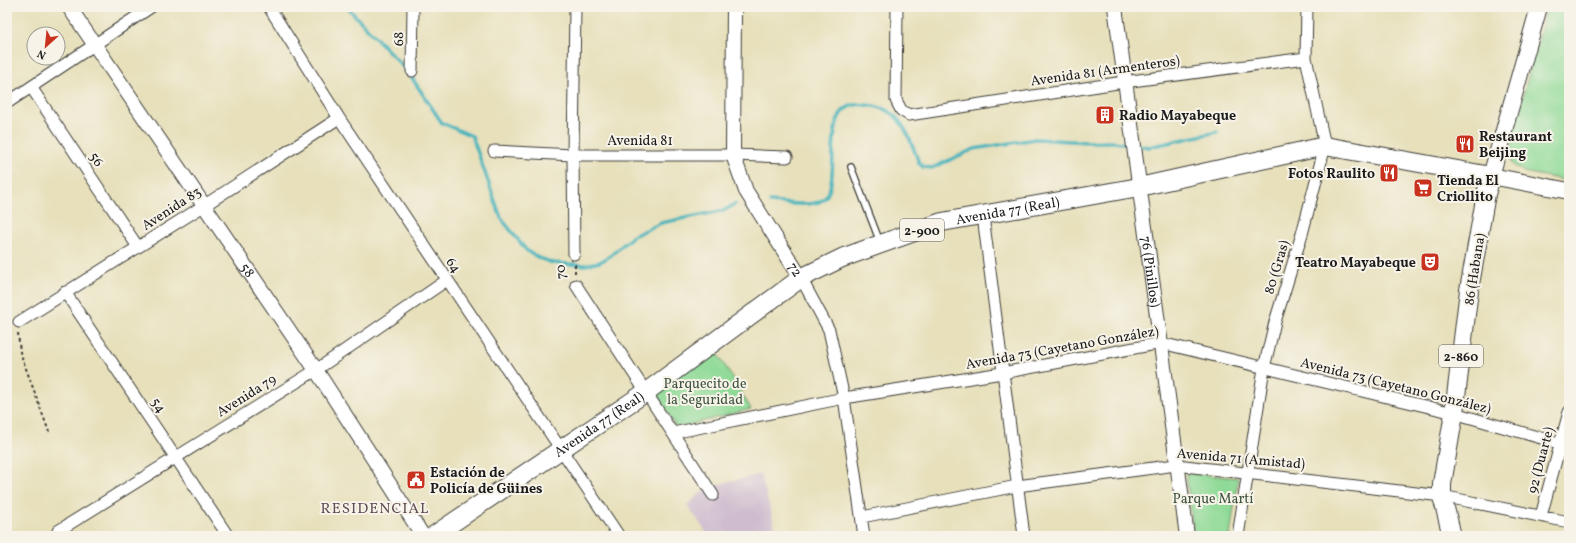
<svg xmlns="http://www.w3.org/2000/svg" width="1576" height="543" font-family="Vollkorn,serif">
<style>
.industrial{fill:#cfbdcf}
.green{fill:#8fda97;stroke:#567b5a}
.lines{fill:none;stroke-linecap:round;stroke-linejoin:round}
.stream{stroke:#43b3bc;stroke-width:3.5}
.service-casing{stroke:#3a3934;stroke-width:8}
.minor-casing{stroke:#3a3934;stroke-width:13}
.tertiary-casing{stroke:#3a3934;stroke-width:16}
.secondary-casing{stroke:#3a3934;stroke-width:18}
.primary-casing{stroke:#3a3934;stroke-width:20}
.path{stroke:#3a3934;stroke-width:2;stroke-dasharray:3 3;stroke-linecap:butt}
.service{stroke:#fff;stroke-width:5.5}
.minor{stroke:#fff;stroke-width:11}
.tertiary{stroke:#fff;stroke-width:14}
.secondary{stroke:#fff;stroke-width:16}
.primary{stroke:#fff;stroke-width:18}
.labels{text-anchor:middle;stroke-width:4;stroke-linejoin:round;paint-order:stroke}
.shield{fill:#f7f3e8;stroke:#5e5c59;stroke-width:1}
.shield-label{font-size:13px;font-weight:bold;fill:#1c1c1c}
.street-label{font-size:14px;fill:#1c1c1c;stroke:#f7f3e8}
.poi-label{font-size:14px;font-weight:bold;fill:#1c1c1c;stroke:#f7f3e8;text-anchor:start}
.park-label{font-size:14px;fill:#3e5541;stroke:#f7f3e8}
.neighbourhood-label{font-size:15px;letter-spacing:1px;fill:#614d55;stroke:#f7f3e8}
</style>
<rect width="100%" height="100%" fill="#f7f3e8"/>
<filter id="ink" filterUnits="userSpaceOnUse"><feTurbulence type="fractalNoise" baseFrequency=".025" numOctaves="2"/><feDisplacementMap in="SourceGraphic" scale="8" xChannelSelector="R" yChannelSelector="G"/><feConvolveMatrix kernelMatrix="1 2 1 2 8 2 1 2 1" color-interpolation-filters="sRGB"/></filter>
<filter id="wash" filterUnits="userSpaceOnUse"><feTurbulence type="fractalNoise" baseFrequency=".012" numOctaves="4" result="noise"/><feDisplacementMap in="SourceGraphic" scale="16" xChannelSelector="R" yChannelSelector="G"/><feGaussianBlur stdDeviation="0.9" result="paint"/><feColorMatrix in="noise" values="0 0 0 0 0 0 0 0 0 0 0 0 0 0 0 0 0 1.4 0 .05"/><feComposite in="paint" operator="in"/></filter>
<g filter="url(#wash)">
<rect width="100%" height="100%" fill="#e7e0bb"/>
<path class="industrial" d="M761,474L777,536H709L687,505L708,487Z"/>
<path class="green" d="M1547,7H1569V181L1524,172L1512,164L1510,152L1518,115Z
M715,349L751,409L676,428L656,391Z
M1186,473L1238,478L1230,536H1194Z"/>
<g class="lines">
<path class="stream" d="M347,7L408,72L442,123L472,136L501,218L526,250L539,258L553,263L585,265L600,262L610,256L633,236L661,223L725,210L735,204
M1137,145L1149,147L1217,132
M770,202C782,203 810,207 821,201C847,188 813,97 866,105C876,106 886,108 894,115C908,129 912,145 919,163L923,167L932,168L974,149L1035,139L1089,142H1114L1131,144"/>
</g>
</g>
<g filter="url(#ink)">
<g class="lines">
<g class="service-casing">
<path id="service" d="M851,167L880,242"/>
</g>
<g class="minor-casing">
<path id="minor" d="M269,7L339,118L619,536
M897,7L896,100L901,110L909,115L1124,82L1306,58
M412,71L413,7
M31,87L138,247
M7,103L151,7
M494,151L573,155H733L787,157
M983,216L1024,536
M574,254L573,155L575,7
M801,278L829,330L844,398L864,536
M576,285L713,495
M65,292L228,536
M19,322L205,205L339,118
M673,433L844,398L1002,373L1161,343L1454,413L1569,446
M1541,516L1569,412
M862,517L1017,486L1176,465L1442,496L1569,522
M58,531L316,370L447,280
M1238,536L1264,368L1275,322L1302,234L1325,146L1306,58L1307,7"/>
</g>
<g class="tertiary-casing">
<g id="tertiary">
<path id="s1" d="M69,7L316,370L423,536"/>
<path id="s2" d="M734,7L733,155L746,191L801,278"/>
<path id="s3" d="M1115,7L1187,536"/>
</g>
</g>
<g class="secondary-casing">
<path id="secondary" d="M1539,7L1491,176L1569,191"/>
</g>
<g class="primary-casing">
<g id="primary">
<path id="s4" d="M433,536L646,392L801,278L842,258L942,222L1139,187L1325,146L1491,176L1486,194L1469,290L1454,413L1442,484V496L1452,536"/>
</g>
</g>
<path class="path" d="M575,264V274
M18,333L20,352L49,432
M694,536H695"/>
<use href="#service" class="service"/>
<use href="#minor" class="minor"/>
<use href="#tertiary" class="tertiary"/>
<use href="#secondary" class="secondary"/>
<use href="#primary" class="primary"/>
</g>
</g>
<defs>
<g id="building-square" transform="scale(1)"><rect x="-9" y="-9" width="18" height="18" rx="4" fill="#c8321e" stroke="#f7f3e8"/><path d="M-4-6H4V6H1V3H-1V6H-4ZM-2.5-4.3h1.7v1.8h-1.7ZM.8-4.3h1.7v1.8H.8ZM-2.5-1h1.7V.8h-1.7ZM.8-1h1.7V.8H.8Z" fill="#fff"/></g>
<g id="restaurant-square" transform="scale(1)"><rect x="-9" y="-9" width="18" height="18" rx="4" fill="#c8321e" stroke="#f7f3e8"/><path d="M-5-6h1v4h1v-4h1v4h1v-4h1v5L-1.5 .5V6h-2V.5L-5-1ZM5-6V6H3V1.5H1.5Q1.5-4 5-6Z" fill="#fff"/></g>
<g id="supermarket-square" transform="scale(1)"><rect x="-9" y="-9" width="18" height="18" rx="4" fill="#c8321e" stroke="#f7f3e8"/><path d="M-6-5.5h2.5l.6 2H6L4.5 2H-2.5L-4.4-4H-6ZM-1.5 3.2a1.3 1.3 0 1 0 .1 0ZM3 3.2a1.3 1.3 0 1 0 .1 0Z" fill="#fff"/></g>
<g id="theatre-square" transform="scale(1)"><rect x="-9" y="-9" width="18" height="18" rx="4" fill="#c8321e" stroke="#f7f3e8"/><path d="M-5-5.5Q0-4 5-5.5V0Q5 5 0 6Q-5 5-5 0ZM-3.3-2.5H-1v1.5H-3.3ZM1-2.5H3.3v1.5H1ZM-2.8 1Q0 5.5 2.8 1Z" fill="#fff"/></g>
<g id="civic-square" transform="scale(1)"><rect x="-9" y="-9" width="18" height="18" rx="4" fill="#c8321e" stroke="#f7f3e8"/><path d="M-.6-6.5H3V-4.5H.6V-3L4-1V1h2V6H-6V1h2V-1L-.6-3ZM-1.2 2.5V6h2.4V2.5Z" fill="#fff"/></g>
</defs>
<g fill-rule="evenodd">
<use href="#building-square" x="1105" y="115"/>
<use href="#restaurant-square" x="1465" y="144"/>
<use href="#restaurant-square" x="1389" y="173"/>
<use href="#supermarket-square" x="1423" y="188"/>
<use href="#theatre-square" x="1430" y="262"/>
<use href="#civic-square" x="416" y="480"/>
</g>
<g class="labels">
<g class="shield">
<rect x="900" y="219" width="44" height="22" rx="3"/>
<rect x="1439" y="345" width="44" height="22" rx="3"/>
</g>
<g class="shield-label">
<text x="922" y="235">2-900</text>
<text x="1461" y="361">2-860</text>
</g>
<g class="street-label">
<text transform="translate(398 39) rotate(-89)" y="5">68</text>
<text transform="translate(1105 70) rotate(-8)" y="5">Avenida 81 (Armenteros)</text>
<text x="640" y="145">Avenida 81</text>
<text transform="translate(97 159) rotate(56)" y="5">56</text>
<text transform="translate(171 208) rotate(-33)" y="5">Avenida 83</text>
<text dy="5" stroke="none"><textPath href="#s4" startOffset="668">Avenida 77 (Real)</textPath></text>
<text transform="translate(454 265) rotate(56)" y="5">64</text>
<text transform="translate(1276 267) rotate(-73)" y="5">80 (Gras)</text>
<text dy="5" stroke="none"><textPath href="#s2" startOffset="279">72</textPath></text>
<text transform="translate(1474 269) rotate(-81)" y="5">86 (Habana)</text>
<text dy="5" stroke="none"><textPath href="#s1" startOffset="318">58</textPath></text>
<text transform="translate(560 272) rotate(-93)" y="5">70</text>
<text dy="5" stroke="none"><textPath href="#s3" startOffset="267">76 (Pinillos)</textPath></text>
<text transform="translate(1062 347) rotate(-10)" y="5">Avenida 73 (Cayetano González)</text>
<text transform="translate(1396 385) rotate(14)" y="5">Avenida 73 (Cayetano González)</text>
<text transform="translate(246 395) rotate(-32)" y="5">Avenida 79</text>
<text transform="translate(159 405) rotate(56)" y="5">54</text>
<text dy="5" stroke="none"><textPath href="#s4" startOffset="200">Avenida 77 (Real)</textPath></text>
<text transform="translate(1241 458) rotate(5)" y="5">Avenida 71 (Amistad)</text>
<text transform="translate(1540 460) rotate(-75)" y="5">92 (Duarte)</text>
</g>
<g class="poi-label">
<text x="1119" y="120">Radio Mayabeque</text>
<text x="1479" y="141">Restaurant<tspan x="1479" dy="16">Beijing</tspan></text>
<text x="1375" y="178" text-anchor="end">Fotos Raulito</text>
<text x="1437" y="185">Tienda El<tspan x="1437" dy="16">Criollito</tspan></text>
<text x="1416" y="267" text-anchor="end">Teatro Mayabeque</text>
<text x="430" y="477">Estación de<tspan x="430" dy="16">Policía de Güines</tspan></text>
</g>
<g class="park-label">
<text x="705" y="388">Parquecito de<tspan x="705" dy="16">la Seguridad</tspan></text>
<text x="1213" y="503">Parque Martí</text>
</g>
<g class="neighbourhood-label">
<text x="375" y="513">RESIDENCIAL</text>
</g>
</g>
<rect width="1576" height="543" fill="none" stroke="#f7f3e8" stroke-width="24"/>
<g transform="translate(46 46) rotate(207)"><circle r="19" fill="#f7f3e8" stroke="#9f9d96"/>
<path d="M0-3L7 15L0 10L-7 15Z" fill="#c8321e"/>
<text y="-6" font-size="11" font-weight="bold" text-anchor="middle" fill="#1c1c1c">N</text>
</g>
</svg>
